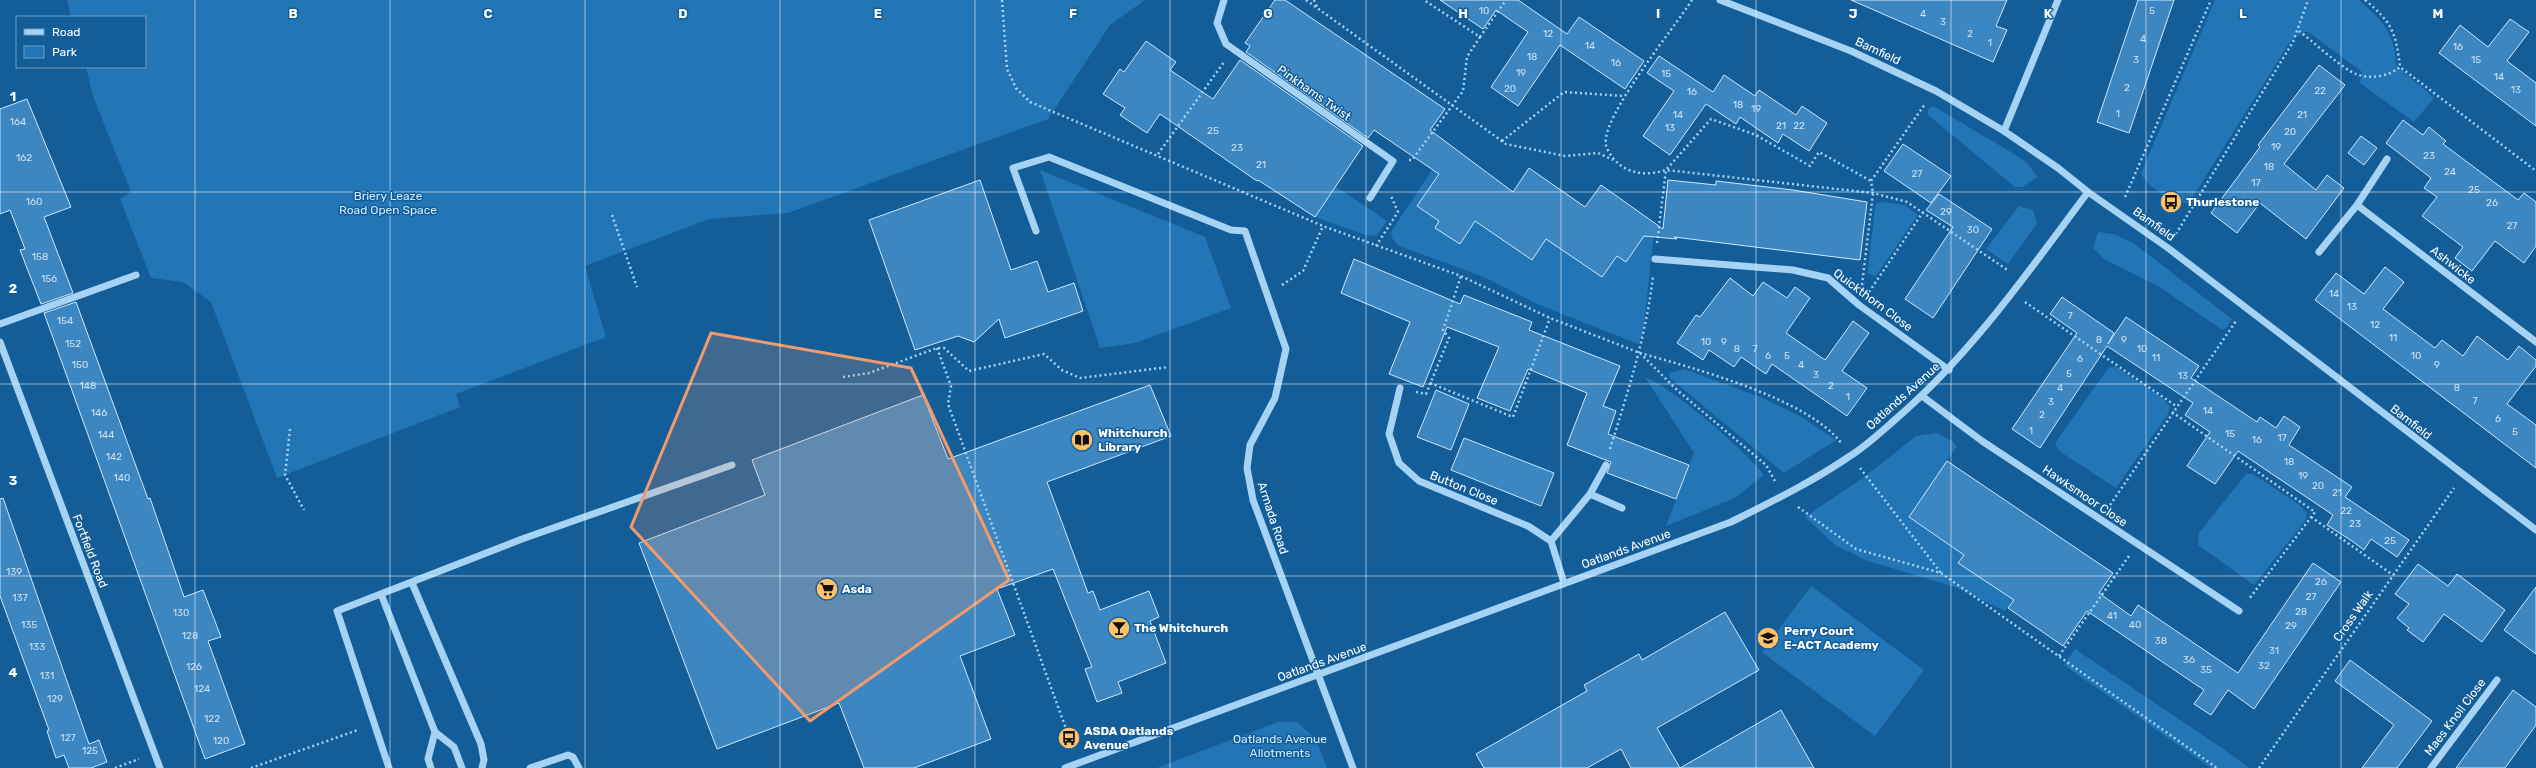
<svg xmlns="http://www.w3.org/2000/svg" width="2536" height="768" font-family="Rubik,sans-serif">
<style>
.green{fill:#2276b6}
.building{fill:#3c86c1;stroke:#cee9fd}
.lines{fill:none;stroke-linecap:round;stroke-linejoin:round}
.path{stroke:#a6d2f3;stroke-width:2.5;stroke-dasharray:2 3;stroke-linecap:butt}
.minor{stroke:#a6d2f3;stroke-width:7}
.marked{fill:#f19b6d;fill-opacity:0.2;stroke:#f19b6d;stroke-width:3;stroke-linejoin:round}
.grid{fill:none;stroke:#fff;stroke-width:1;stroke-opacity:0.55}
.labels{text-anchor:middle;stroke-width:3;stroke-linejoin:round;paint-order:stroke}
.number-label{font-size:10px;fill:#cee1f0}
.street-label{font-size:12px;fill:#fff;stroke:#135d99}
.park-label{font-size:12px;fill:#cee9fd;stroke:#135d99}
.poi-label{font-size:12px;font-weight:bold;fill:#fff;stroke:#135d99;text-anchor:start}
.grid-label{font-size:13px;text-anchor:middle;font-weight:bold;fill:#fff;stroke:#135d99;stroke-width:3;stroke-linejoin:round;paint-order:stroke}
</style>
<rect width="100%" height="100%" fill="#135d99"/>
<path class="green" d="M67,0H1145L1110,25L1048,119L788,213L709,219L585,266L606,337L456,394L460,407L277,478L211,302L183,282L151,278L120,199L131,192L93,96L86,67H145V17H71Z
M2215,0H2359C2382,20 2395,33 2396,65L2434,98L2414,122L2360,83L2362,72L2307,31L2292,39L2192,198L2186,203C2171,200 2146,187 2141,173Z
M1933,106L2016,155L2028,164L2038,177L2022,187H2015L1928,115V109Z
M1040,170L1205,237L1231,308L1135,343L1100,348Z
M1432,170L1441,176L1417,206L1439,221L1435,228L1460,244L1475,221L1485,229L1489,223L1508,244L1531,260L1547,238L1602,277L1617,256L1626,262L1649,229L1654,233L1643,334L1638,344L1537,304L1486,278L1397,245L1391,236L1392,230Z
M1335,186L1387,221L1377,235L1368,236L1315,217Z
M1882,202L1905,205L1918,215L1875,277L1868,273V269L1875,208L1876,204Z
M2019,206L2033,210L2037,223L2008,264L1986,249Z
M2098,232L2113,234L2132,242L2232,319L2225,329H2221L2158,286L2104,259L2093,248Z
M2109,367H2116L2161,397L2170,406L2168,414L2116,488L2059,451L2055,443Z
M1684,369L1760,397L1798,415L1836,440L1784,473L1670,378L1669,373Z
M1645,377C1674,389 1744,449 1764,475L1735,498L1666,526L1694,453Z
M1936,433L1951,440L1957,446L1909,517L1963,555L1958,563L2014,600L2005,611L1955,587L1868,561L1835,545L1805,517L1863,478L1916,436Z
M2246,474H2253L2298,504L2307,513L2305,521L2254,585L2198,545L2199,533Z
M1811,586L1924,670L1875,736L1762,652Z
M2075,649L2226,751L2249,768H2211L2064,665Z
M1278,722H1297L1316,739L1327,768H1157Z"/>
<path class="building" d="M1275,0H1285L1445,109L1430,130L1513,192L1529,168L1585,207L1601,185L1663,229L1668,180L1716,185V181L1793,190L1867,202L1860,260L1674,237L1677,239L1644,236L1626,262L1617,256L1602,277L1546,239L1532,260L1475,221L1460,244L1435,228L1439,221L1417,206L1439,174L1374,130L1368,138L1246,52L1250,46L1245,43Z
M1440,0H1518L1567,34L1579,17L1644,61L1625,89L1560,45L1518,106L1491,87L1528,32L1496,10L1483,29Z
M1851,0H2007L1996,26L2007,30L1993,62Z
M2138,0H2174L2129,133L2097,122Z
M2510,19L2529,32L2507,61L2536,83V126L2439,53L2460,25L2488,47Z
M1146,41L1176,62L1170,70L1213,99L1240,60L1363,146L1315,217L1258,180L1257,181L1160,114L1147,133L1120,115L1125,108L1103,94L1120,69L1124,72Z
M1659,56L1713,92L1724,75L1755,96L1759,90L1796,115L1802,106L1827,123L1809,151L1783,134L1778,143L1740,117L1736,124L1706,104L1670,155L1643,136L1674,91L1647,73Z
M2319,65L2345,85L2284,164L2316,190L2327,175L2344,188L2306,239L2260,203L2237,233L2211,213L2260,147L2258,145Z
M27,99L71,207L44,217L73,293L41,304L20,250L25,249L10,210L0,214V109Z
M2403,120L2423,135L2429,127L2446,141L2443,144L2518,200L2524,193L2536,202V246L2524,263L2495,241L2472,271L2455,258L2463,247L2422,216L2437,197L2424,188L2431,178L2386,143Z
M2361,136L2377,148L2364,165L2348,153Z
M1903,144L1951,176L1931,203L1884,171Z
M980,180L1011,270L1037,261L1048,292L1074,283L1083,311L1005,338L999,319L974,342L958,336L915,350L869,220Z
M1939,194L1992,229L1933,318L1905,299L1953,227L1926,210Z
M1354,259L1460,304L1464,295L1532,322L1529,330L1620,366L1603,406L1616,411L1608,434L1689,465L1676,499L1607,473L1611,462L1567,445L1587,393L1528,369L1510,411L1477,398L1499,347L1447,327L1423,387L1389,374L1410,322L1341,293Z
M2385,267L2404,282L2383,309L2435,348L2442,340L2463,356L2477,336L2508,360L2519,346L2536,360V366L2507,404L2536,425V468L2315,300L2336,273L2364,294Z
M1730,278L1753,296L1763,282L1787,298L1795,287L1810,298L1786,333L1825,360L1853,321L1869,333L1842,371L1867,388L1847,416L1772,364L1766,374L1741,357L1734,367L1709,350L1703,360L1677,343L1696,315L1700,317Z
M2062,297L2114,333L2108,344L2126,317L2199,366L2191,378L2257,422L2260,417L2276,428L2284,416L2300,427L2289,445L2352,487L2345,497L2409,540L2397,557L2371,539L2364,550L2352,541L2327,525L2333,515L2238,451L2215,484L2187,466L2210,432L2185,415L2193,403L2107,346L2040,448L2012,429L2077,333L2050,314Z
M76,302L148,499L150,498L184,597L203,590L221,637L208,641L245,744L205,759L44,313Z
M1150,385L1171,436L1047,482L1088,593L1093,591L1100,610L1149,591L1159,617L1150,621L1166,663L1118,682L1122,693L1097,702L1085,669L1092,667L1053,569L997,589L1015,635L960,656L991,739L914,768H864L839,703L717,749L639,543L765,495L752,460L923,395L948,459Z
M1436,390L1469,404L1451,450L1417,437Z
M1464,438L1554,473L1541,506L1451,470Z
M1947,461L2113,573L2099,593L2131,616L2138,605L2238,673L2313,563L2341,582L2254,709L2228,690L2211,715L2194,704L2204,690L2087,611L2063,646L2008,608L2014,600L1958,563L1964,555L1909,517Z
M3,498L89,744L99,740L107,762L91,768H69L64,755L56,758L47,731L49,730L0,596V499Z
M2418,564L2448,586L2457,574L2505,610L2482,642L2444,614L2423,642L2407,630L2409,628L2397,618L2409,604L2395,594Z
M2536,587V654L2504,630Z
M1725,612L1759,670L1657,728L1680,768L1781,710L1814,768H1631L1621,749L1587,768H1484L1476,754L1587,691L1584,685L1639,654L1642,660Z
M2350,660L2432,721L2397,768H2362L2394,725L2335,681Z
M2513,690L2536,707V725L2505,768H2456Z"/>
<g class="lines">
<path class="path" d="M1002,0L1007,69L1016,88L1030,102L1323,226L1461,276L1550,318L1640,353L1677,390L1766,465L1775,481
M1306,0L1506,144L1565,156L1598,153L1613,160
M1314,0L1317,7
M1692,0C1675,27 1600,118 1606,145C1608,153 1614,160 1620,165C1634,175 1650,175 1666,170L1873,193L1907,202L2009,271
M2365,0C2392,22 2396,33 2400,67
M2299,31C2311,40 2344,70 2356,74C2371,80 2389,76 2400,67L2536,171
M1480,37L1506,0
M1502,141L1564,92L1624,96
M1158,154L1224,62
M1409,160H1412L1463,91L1467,57L1480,37L1424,0
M2125,197L2211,0
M612,215L637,287
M2176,234L2293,42L2308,0
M1657,243L1666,170L1711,119L1756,135L1810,166L1819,152L1871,181
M1376,246L1398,212L1391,196
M1282,285L1303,271L1323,226
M1862,285L1873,193L1871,181L1925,104
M1869,292L1923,212
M2025,302L2176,406
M937,348L951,386L948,404L1073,748
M1640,353C1693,368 1809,399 1841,443
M843,377L869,373L937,348H944L969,371L1044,354L1062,370L1080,378L1169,367
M1430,383L1513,417L1550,318
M1416,392L1426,394L1449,338L1443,330L1461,276
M2172,412L2315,512L2249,599
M290,429L285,475L304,510
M1610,449C1628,391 1646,337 1653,276
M1860,468L1941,573
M2110,505L2236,321
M1798,507L1856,549L1941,573L2217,768
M2311,517L2393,575
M2059,656L2129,556
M115,768L139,759
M251,768L358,730
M2259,768L2454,488"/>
<path class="minor" d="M1224,0L1217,23L1226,44L1393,161L1370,198
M1720,0L1851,51L1936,91L2004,131L2058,168L2088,192L2168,248L2536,530
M2004,131L2058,0
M2357,205L2536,342
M1036,231L1013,168L1049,157L1231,230L1245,231L1286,349L1275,398L1250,445L1247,468L1253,500L1353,768
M2319,252L2357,205L2387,159
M1655,259L1793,270L1828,278L1859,305L1949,370
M0,324L136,275
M0,342L160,768
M1400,388L1389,434L1399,463L1419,481L1528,526L1551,541L1564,583
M1922,396L1982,441L2239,611
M1590,494L1622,508
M1551,541L1590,494L1606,465
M412,583L481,744L484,760L482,768
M381,594L435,732L454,747L462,768
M389,768L337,611L522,539L732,465
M431,768L428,759L435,732
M530,768L568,755L573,757L579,768
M1065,768L1731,522C1771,502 1812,482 1850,456C1866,446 1882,431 1897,418C1972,353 2028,272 2088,192
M2431,768L2497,680"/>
</g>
<path class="marked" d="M711,333L911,368L1009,580L810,721L631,527Z"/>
<path class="grid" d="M195,0V768M390,0V768M585,0V768M780,0V768M975,0V768M1170,0V768M1366,0V768M1561,0V768M1756,0V768M1951,0V768M2146,0V768M2341,0V768M0,192H2536M0,384H2536M0,576H2536"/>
<defs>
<g id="bus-disc" transform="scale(1.15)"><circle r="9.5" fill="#ffc268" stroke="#135d99"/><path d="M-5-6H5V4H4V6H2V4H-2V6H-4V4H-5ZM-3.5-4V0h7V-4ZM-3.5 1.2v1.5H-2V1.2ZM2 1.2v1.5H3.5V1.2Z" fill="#111"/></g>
<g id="library-disc" transform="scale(1.15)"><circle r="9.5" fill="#ffc268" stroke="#135d99"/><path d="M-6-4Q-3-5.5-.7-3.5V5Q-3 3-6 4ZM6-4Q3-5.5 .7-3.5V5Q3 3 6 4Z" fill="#111"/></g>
<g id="supermarket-disc" transform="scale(1.15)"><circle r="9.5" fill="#ffc268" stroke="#135d99"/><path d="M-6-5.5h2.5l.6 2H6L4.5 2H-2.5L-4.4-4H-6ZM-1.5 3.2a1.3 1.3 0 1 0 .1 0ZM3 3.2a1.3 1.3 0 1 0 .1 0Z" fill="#111"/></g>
<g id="bar-disc" transform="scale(1.15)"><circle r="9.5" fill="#ffc268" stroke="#135d99"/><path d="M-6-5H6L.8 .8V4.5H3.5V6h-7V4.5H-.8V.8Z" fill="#111"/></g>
<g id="school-disc" transform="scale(1.15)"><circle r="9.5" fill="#ffc268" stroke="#135d99"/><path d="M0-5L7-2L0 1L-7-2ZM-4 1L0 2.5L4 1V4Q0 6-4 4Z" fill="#111"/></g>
</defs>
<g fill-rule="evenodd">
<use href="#bus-disc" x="2171" y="202"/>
<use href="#library-disc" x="1082" y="440"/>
<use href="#supermarket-disc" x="827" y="589"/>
<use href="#bar-disc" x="1119" y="628"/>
<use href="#school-disc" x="1768" y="638"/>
<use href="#bus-disc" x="1069" y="738"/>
</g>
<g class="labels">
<g class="number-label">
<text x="1484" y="14">10</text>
<text x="2152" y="14">5</text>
<text x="1923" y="17">4</text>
<text x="1943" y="25">3</text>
<text x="1548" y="37">12</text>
<text x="1970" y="37">2</text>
<text x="2143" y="42">4</text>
<text x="1990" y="46">1</text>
<text x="1590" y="49">14</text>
<text x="2458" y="50">16</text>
<text x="1532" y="60">18</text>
<text x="2136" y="63">3</text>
<text x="2476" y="63">15</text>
<text x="1616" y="66">16</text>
<text x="1521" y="76">19</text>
<text x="1666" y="77">15</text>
<text x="2499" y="80">14</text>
<text x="2127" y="91">2</text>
<text x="1510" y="92">20</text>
<text x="2516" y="93">13</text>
<text x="2320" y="94">22</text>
<text x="1692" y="95">16</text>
<text x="1738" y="108">18</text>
<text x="1756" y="112">19</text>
<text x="2118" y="117">1</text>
<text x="1678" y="118">14</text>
<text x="2302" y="118">21</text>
<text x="18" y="125">164</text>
<text x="1781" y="129">21</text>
<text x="1799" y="129">22</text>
<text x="1670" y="131">13</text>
<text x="1213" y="134">25</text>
<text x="2290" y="135">20</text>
<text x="2276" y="150">19</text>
<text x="1237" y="151">23</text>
<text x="2429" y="159">23</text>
<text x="24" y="161">162</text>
<text x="1261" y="168">21</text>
<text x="2269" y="170">18</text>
<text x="2450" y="175">24</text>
<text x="1917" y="177">27</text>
<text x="2256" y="186">17</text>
<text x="2474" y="193">25</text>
<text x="34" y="205">160</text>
<text x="2492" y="206">26</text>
<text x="1946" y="215">29</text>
<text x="2512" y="229">27</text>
<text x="1973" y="233">30</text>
<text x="40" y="260">158</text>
<text x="49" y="282">156</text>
<text x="2334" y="297">14</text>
<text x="2352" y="310">13</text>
<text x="2070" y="319">7</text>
<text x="65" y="324">154</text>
<text x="2375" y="328">12</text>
<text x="2393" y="341">11</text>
<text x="2099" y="343">8</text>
<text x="2124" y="343">9</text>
<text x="1706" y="345">10</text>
<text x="1724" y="345">9</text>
<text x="73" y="347">152</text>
<text x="1737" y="352">8</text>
<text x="1755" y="352">7</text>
<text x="2142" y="352">10</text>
<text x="1768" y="359">6</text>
<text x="1787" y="359">5</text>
<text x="2416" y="359">10</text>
<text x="2156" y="361">11</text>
<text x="2080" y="362">6</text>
<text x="80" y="368">150</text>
<text x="1801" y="368">4</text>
<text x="2437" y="368">9</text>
<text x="2069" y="377">5</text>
<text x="1816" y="378">3</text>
<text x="2183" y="379">13</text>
<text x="88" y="389">148</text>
<text x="1831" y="389">2</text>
<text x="2060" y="391">4</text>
<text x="2457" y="391">8</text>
<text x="1848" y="400">1</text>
<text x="2475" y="404">7</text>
<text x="2051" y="405">3</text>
<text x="2208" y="414">14</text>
<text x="99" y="416">146</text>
<text x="2042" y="418">2</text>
<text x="2498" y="422">6</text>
<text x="2031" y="434">1</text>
<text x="2515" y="435">5</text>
<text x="2230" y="437">15</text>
<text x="106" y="438">144</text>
<text x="2282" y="441">17</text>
<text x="2257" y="443">16</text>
<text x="114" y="460">142</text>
<text x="2289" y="465">18</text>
<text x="2303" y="479">19</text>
<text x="122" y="481">140</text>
<text x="2318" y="489">20</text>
<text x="2337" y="496">21</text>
<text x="2346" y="514">22</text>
<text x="2355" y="527">23</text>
<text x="2390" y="544">25</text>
<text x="14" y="575">139</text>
<text x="2321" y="585">26</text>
<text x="2311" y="600">27</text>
<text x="20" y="601">137</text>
<text x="2301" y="615">28</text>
<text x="181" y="616">130</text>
<text x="2112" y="619">41</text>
<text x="29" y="628">135</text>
<text x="2135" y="628">40</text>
<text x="2291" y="629">29</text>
<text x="190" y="639">128</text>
<text x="2161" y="644">38</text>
<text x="37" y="650">133</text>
<text x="2274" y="654">31</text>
<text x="2189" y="663">36</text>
<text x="2264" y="669">32</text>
<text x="194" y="670">126</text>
<text x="2206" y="673">35</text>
<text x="47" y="679">131</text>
<text x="202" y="692">124</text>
<text x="55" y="702">129</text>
<text x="212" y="722">122</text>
<text x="68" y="741">127</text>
<text x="221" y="744">120</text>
<text x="90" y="754">125</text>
</g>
<g class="street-label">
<text transform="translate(1878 51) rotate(25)" y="4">Bamfield</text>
<text transform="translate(1314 93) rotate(35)" y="4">Pinkhams Twist</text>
<text transform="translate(2154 224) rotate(36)" y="4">Bamfield</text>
<text transform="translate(2453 265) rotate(38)" y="4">Ashwicke</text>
<text transform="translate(1873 300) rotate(37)" y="4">Quickthorn Close</text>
<text transform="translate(1903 396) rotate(-42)" y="4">Oatlands Avenue</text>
<text transform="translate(2411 422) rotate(38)" y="4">Bamfield</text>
<text transform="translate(1464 488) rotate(22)" y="4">Button Close</text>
<text transform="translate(2085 496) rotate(34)" y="4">Hawksmoor Close</text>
<text transform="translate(1273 518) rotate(72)" y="4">Armada Road</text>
<text transform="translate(1626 549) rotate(-20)" y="4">Oatlands Avenue</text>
<text transform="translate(90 551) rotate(69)" y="4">Fortfield Road</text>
<text transform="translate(2353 616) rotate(-55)" y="4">Cross Walk</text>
<text transform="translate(1322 662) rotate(-20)" y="4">Oatlands Avenue</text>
<text transform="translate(2455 717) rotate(-53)" y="4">Maes Knoll Close</text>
</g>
<g class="park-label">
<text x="388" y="200">Briery Leaze<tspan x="388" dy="14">Road Open Space</tspan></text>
<text x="1280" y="743">Oatlands Avenue<tspan x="1280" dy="14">Allotments</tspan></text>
</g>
<g class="poi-label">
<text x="2186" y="206">Thurlestone</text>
<text x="1098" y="437">Whitchurch<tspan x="1098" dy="14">Library</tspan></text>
<text x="842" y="593">Asda</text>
<text x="1134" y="632">The Whitchurch</text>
<text x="1784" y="635">Perry Court<tspan x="1784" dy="14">E-ACT Academy</tspan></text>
<text x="1084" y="735">ASDA Oatlands<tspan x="1084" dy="14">Avenue</tspan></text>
</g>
</g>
<g class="grid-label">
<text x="293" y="18">B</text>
<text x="488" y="18">C</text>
<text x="683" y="18">D</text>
<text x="878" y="18">E</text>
<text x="1073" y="18">F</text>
<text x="1268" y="18">G</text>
<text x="1463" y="18">H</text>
<text x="1658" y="18">I</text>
<text x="1853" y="18">J</text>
<text x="2048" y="18">K</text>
<text x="2243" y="18">L</text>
<text x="2438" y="18">M</text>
<text x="13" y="101">1</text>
<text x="13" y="293">2</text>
<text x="13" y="485">3</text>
<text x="13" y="677">4</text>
</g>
<rect x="16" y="16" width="130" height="52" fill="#135d99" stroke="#719ec2"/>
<rect x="24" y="29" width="20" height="6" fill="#a6d2f3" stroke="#719ec2"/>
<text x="52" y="36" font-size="12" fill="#ffffff">Road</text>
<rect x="24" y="46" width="20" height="12" fill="#2276b6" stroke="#719ec2"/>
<text x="52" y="56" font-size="12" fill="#ffffff">Park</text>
</svg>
